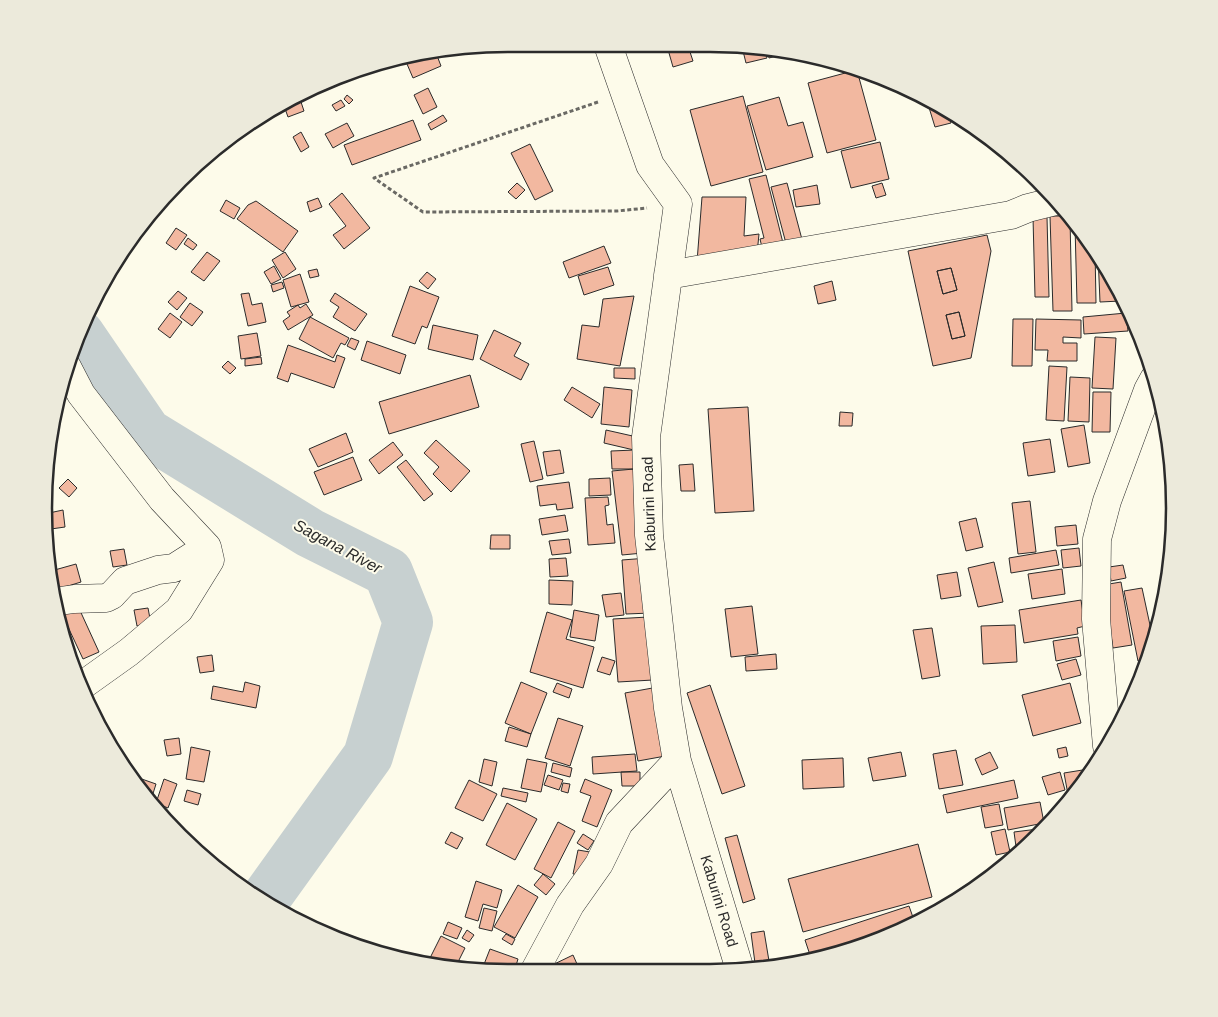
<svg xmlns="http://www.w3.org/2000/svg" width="1218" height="1017" font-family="Helvetica,sans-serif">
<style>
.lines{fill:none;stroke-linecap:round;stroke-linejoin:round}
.river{stroke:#c7d0d0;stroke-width:50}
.building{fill:#f2b8a0;stroke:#2b2b2b;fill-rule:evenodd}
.minor-casing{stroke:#2b2b2b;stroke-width:29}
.path{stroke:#6a6964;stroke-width:3;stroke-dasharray:4 2.5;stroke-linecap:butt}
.minor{stroke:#fdfbea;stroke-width:28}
.labels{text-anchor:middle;stroke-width:4;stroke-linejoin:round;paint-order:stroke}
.street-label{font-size:15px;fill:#2b2b2b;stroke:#fdfbea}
.water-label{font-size:16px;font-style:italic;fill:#2b2b2b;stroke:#fdfbea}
.rim{fill:none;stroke:#2b2b2b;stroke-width:2.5}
</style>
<rect width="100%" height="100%" fill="#fdfbea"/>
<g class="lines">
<path class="river" d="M80,335L147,433L310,533L388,572L408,622L368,756L263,902"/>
</g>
<path class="building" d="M667,46H688L693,61L673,67Z
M742,47L764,48L767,58L746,63Z
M766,48H770L788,53L769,58Z
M436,53L441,66L413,78L404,57Z
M849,72L858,74L876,140L827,153L808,83Z
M428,88L437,107L423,114L414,95Z
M347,95L353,100L349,104L344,99Z
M299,96L304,111L288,117L283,103Z
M743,96L763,172L711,186L690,110Z
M779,97L788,126L803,122L813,157L766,170L747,106Z
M341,100L345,106L336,111L332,105Z
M927,101L949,116L951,123L935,127Z
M443,115L447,121L431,130L428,124Z
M413,120L421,140L352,165L344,145Z
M347,123L354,136L333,148L325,134Z
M301,132L309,147L301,152L293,137Z
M880,142L889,179L851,188L841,151Z
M530,144L553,191L535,200L511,153Z
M766,175L785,251L764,256L760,239L764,238L749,179Z
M517,183L525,190L516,199L508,192Z
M787,183L804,247L788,251L771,187Z
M882,183L886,195L876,198L872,186Z
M817,185L820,204L796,207L793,190Z
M342,193L370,228L344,249L333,235L346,226L329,204Z
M702,197H746L744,236L759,234L757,254L697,262Z
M318,198L322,207L310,212L307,202Z
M226,200L240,208L234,219L220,211Z
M256,201L298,231L283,252L237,219L248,205Z
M1050,216H1067L1070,218L1072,311H1053Z
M1033,217H1047L1049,297H1035Z
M1075,225L1095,249L1096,303H1077Z
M176,228L187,235L176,250L166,243Z
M987,235L991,251L971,358L933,366L908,251ZM951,268L957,290L943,294L937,271ZM959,312L965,336L952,339L946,315Z
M188,238L197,245L193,250L184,244Z
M604,246L611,263L569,278L563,262Z
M207,252L220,261L204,281L191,272Z
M285,252L296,269L283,278L272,260Z
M1098,255L1121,297V301L1100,302Z
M274,266L281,279L271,284L264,272Z
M608,267L614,285L584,295L578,276Z
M951,268L957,290L943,294L937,271Z
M317,269L319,276L310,278L308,271Z
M427,272L436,279L428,289L419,281Z
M300,274L309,302L291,307L283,280Z
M832,281L836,300L818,304L814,286Z
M282,282L284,288L273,292L271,285Z
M410,286L439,297L427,328L422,326L415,344L392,336Z
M178,291L187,298L177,310L168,302Z
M249,293L252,305L262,303L266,322L248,326L241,294Z
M335,293L367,314L355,331L333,317L339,307L330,301Z
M634,296L620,366L577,359L582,325L599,327L603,299Z
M190,303L203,312L192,326L180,317Z
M306,304L313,315L288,330L283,321L290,316L287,312L298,305L300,308Z
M959,312L965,336L952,339L946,315Z
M170,313L182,322L170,338L158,329Z
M1126,313L1128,331L1084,334L1083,317Z
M310,317L349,338L345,345L341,343L333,358L299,339Z
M1013,319H1033L1032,366H1012Z
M1036,319L1081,320V338L1063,337V343H1077V361H1047L1048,350H1035Z
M433,325L478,335L473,360L428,349Z
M494,330L521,343L514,356L529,364L521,380L480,359Z
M257,333L261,356L241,359L238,336Z
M1095,337L1116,338L1113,389L1092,388Z
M351,338L359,341L355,350L347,346Z
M367,341L406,355L400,374L361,360Z
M288,345L335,362L337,355L345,358L334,388L291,373L288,382L277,378Z
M261,357L262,364L245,366V359Z
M228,361L236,368L230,374L222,367Z
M1049,366L1067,367L1064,421L1046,420Z
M614,368H635V379L614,378Z
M470,375L479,407L389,434L379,402Z
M1070,377L1090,378L1089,422L1068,421Z
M572,387L600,404L592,418L564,400Z
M604,387L632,390L629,427L601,424Z
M1093,392H1111L1110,432H1092Z
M748,407L754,511L715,513L708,409Z
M840,412L853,413L852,426H839Z
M1084,425L1090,463L1068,467L1061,429Z
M606,430L637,437L634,450L604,443Z
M346,433L353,452L318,467L309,449Z
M1050,439L1055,472L1028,476L1023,443Z
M436,440L470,471L451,492L433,474L439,467L424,453Z
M534,441L543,479L530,482L521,444Z
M393,442L403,455L379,474L369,460Z
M560,450L564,473L547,476L543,452Z
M635,450V469H612L611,451Z
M353,457L362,480L324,495L314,472Z
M406,460L433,494L424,501L397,467Z
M693,464L695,491H681L679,465Z
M634,469L643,553L622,555L612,471Z
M610,478L611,495L589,496V479Z
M68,479L77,488L69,497L59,488Z
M569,482L573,508L557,510L556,504L540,506L537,486Z
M608,497L609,505L605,506L607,525L613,524L615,543L588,545L585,498Z
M1030,501L1036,552L1018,554L1012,503Z
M63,510L65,527L51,529L49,513Z
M565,515L568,531L542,535L539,519Z
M976,518L983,547L966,551L959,522Z
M1076,525L1078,544L1057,546L1055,527Z
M491,535H510V549H490Z
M569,539L571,553L552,555L549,541Z
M1079,548L1081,566L1063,568L1061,550Z
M124,549L127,565L113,567L110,551Z
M1056,550L1059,565L1011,573L1009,558Z
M566,558L568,576L550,577L549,559Z
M648,558L651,613L626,614L622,560Z
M994,562L1003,602L978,607L968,568Z
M76,564L81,582L55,590L51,571Z
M1123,565L1126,578L1111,581L1109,567Z
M1062,569L1065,594L1032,599L1028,574Z
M957,572L961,596L941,599L937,575Z
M549,580L573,581L572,605L549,604Z
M1121,582L1132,645L1113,648L1103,585Z
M1142,588L1153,639L1147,660L1138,661L1124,591Z
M621,593L624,615L606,617L602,595Z
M1081,600L1085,626L1077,628L1078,634L1024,643L1019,610Z
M77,604L99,652L83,659L61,612Z
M752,606L758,654L731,657L725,609Z
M148,608L151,624L137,626L134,610Z
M574,610L599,615L595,641L570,637Z
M547,612L572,620L566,639L594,647L583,688L530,672Z
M648,617L653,680L618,682L613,619Z
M1015,625L1017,662L983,664L981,626Z
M932,628L940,676L922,679L913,630Z
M1078,637L1081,656L1056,661L1053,641Z
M776,654L777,669L746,671L745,657Z
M212,655L214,671L200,673L197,657Z
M602,657L615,661L610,675L597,671Z
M1076,659L1081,675L1062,680L1057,664Z
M245,682L260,686L256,708L211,699L213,686L243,692Z
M521,682L547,693L531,734L505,723Z
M557,683L572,689L569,698L553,692Z
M1070,683L1081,723L1033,736L1022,695Z
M710,685L745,786L722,794L687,693Z
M658,687L671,755L638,761L625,693Z
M1135,694L1127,708L1125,696Z
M558,718L583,726L570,766L545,758Z
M509,727L531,734L527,747L505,741Z
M179,738L181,754L167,756L164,740Z
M191,747L210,751L204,782L186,779Z
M1066,747L1068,756L1059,758L1057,749Z
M956,750L963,785L939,789L933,754Z
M901,752L906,776L873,781L868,758Z
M990,752L998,768L982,775L975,759Z
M635,754L637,771L593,774L592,757Z
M843,758L844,787L803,789L802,760Z
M484,759L497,762L492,786L479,782Z
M527,759L547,763L541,792L521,788Z
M553,763L572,768L570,777L551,772Z
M1095,768L1069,800L1064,773Z
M621,772H640V786H622Z
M1060,772L1065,790L1048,795L1042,777Z
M548,775L563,780L559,790L544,785Z
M136,777L156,784L151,800L135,781Z
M164,779L177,784L168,808L156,803Z
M585,779L612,790L597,827L582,821L591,796L580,792Z
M469,780L497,794L483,821L455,808Z
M1014,780L1018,798L947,813L943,795Z
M563,783L570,784L568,793L561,791Z
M503,788L528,793L526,802L501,796Z
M187,790L201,794L198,805L184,801Z
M1040,802L1044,823L1008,830L1004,808Z
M507,803L537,819L515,860L486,845Z
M999,804L1003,825L985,828L981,807Z
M558,822L575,831L551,878L534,869Z
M1046,828L1038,837L1017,854L1014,832Z
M1005,829L1010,852L996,855L991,832Z
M451,832L463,838L457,849L445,843Z
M583,834L594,841L588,850L577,843Z
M737,835L755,899L743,903L725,838Z
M918,844L932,897L803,932L788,879Z
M578,850L590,852L585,876L573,874Z
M543,874L555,884L546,895L534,885Z
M476,881L502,890L497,908L483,904L478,921L465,917Z
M518,885L538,897L515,938L494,927Z
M909,906L915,923L888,938L812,961L805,940Z
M484,908L497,911L492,931L479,928Z
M448,922L462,928L457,939L443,934Z
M467,930L474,935L469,942L462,938Z
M764,931L769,961L755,963L751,933Z
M506,934L515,939L512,945L502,939Z
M441,936L465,948L455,968L428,962Z
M490,949L518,959L514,972H481Z
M573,955L581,973H546L544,969Z"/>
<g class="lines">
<g class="minor-casing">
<path id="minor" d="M608,45L650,165L678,204L646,437L649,535L668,708L677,761L740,970
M668,275L1011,215L1028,208L1056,201
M67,367L81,394L162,499L207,547L210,560L179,610L129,652L80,687
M53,602L74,599L106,598L112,595L125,581L158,570L174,568L207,547
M1107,746L1096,619L1097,539L1107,501L1148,390L1154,379
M534,972L570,905L599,864L619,823L677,761"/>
</g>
<path class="path" d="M598,102L374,178L423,212L617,211L647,208"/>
<use href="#minor" class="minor"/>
</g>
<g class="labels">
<g class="street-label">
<text transform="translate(649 504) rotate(-92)" y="5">Kaburini Road</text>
<text transform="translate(719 901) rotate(73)" y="5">Kaburini Road</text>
</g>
<g class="water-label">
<text transform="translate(338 546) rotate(28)" y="6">Sagana River</text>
</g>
</g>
<path d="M0 0H1218V1017H0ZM508 52H710A456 456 0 0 1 1166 508V508A456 456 0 0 1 710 964H508A456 456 0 0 1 52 508V508A456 456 0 0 1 508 52Z" fill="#eceadb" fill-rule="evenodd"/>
<path class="rim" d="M508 52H710A456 456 0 0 1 1166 508V508A456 456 0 0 1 710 964H508A456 456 0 0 1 52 508V508A456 456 0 0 1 508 52Z"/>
</svg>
